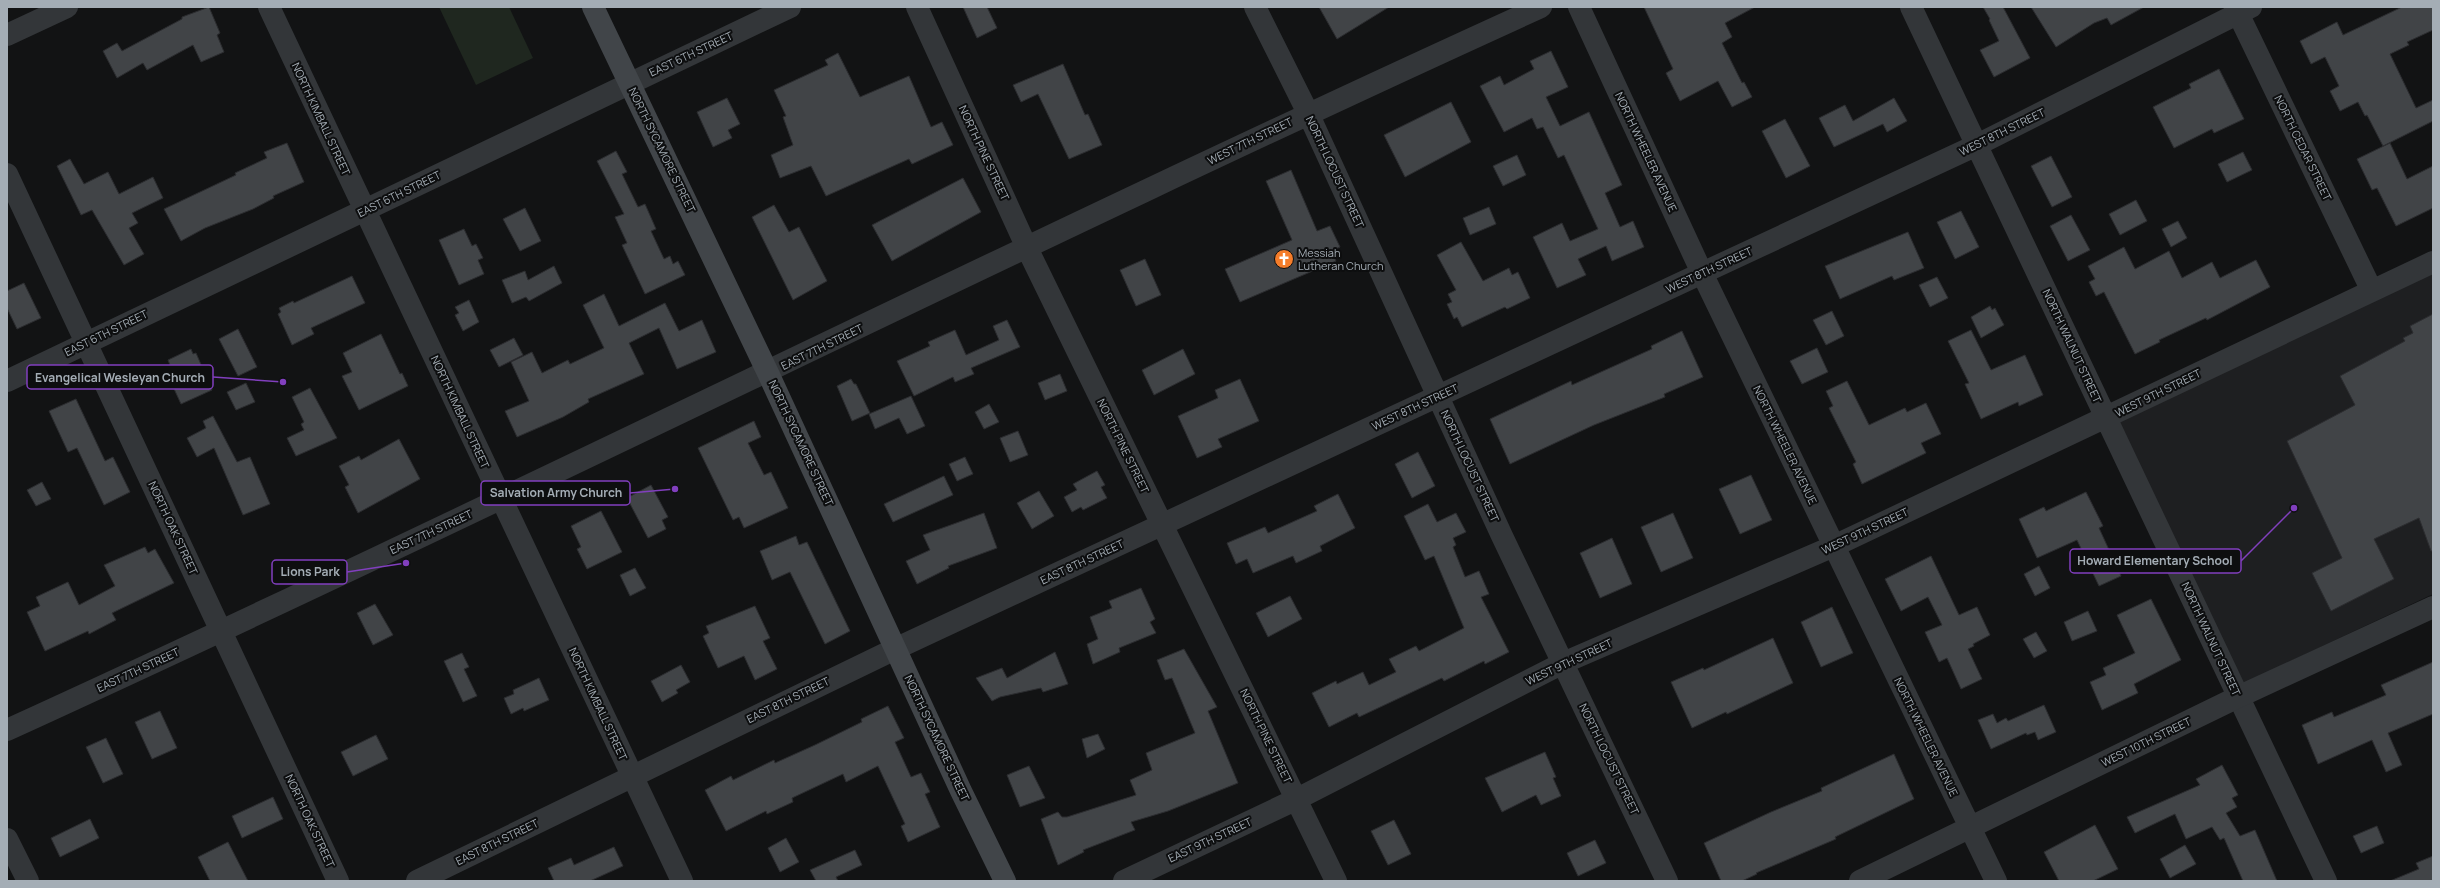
<svg xmlns="http://www.w3.org/2000/svg" width="2440" height="888" font-family="Manrope,sans-serif">
<style>
.built{fill:#1e1f21}
.green{fill:#1f271f}
.building{fill:#414447;stroke:#2c2d30}
.lines{fill:none;stroke-linecap:round;stroke-linejoin:round}
.minor{stroke:#333639;stroke-width:22}
.tertiary{stroke:#333639;stroke-width:22}
.secondary{stroke:#414549;stroke-width:22}
.labels{text-anchor:middle;stroke-width:4;stroke-linejoin:round;paint-order:stroke}
.street-label{font-size:11px;fill:#a4adb5;stroke:#0d0e0f}
.poi-label{font-size:11px;fill:#a4adb5;stroke:#0d0e0f;text-anchor:start}
.leader{fill:none;stroke:#813fbe;stroke-width:1.5}
.callout-dot{fill:#813fbe;stroke:#0d0e0f;stroke-width:1.5}
.callout{fill:#0d0e0f;stroke:#813fbe;stroke-width:1.5}
.callout-label{font-size:12px;text-anchor:middle;font-weight:bold;fill:#a4adb5}
</style>
<rect width="100%" height="100%" fill="#121314"/>
<path class="built" d="M2433,272V594L2238,686L2116,422Z"/>
<path class="green" d="M439,7H509L533,58L476,85Z"/>
<path class="building" d="M209,7L220,33L217,35L224,52L201,62L193,45L147,70L143,63L117,78L103,51L117,43L122,51L182,19V17Z
M963,7H987L997,28L977,38Z
M1319,7H1389L1337,39Z
M1644,7H1755L1725,23L1732,37L1722,43L1742,83L1744,82L1752,97L1732,107L1718,81L1680,101L1666,73L1673,69Z
M1983,7H2003L2030,58L1994,77L1980,50L1999,41L1989,20L1990,19Z
M2031,7H2144L2111,25L2107,18L2094,23L2056,47Z
M2402,7H2433V30L2407,42L2409,45L2390,54L2416,108L2433,100V121L2383,146L2367,115L2365,116L2358,102L2340,111L2330,91L2339,86L2325,57L2311,64L2300,41L2337,22L2343,35Z
M1551,51L1568,87L1546,97L1560,126L1589,112L1622,185L1605,193L1620,227L1633,221L1644,247L1612,261L1606,246L1578,259L1586,275L1557,288L1533,237L1562,223L1570,241L1598,229L1564,155L1558,158L1543,127L1537,129L1532,118L1504,132L1480,86L1500,76L1504,85L1534,69L1530,61Z
M838,53L860,97L909,76L931,127L942,122L953,145L912,164L909,159L826,196L811,166L780,178L771,155L793,145L783,117L786,116L774,90L828,65L825,60Z
M1063,64L1085,115L1088,114L1102,145L1069,159L1038,94L1021,102L1013,85Z
M2219,69L2244,119L2214,133L2212,129L2174,148L2153,107L2191,88L2189,84Z
M727,98L740,124L728,130L732,138L713,147L697,112Z
M1894,98L1907,121L1887,132L1883,124L1834,147L1819,118L1845,105L1853,121Z
M1451,102L1471,142L1405,177L1384,135Z
M1785,119L1810,166L1786,178L1762,131Z
M287,143L304,182L273,196L274,198L253,209L205,228L181,241L164,209L236,175L235,173L267,158L264,152Z
M2390,143L2407,179L2433,166V208L2396,226L2377,188L2372,190L2357,159Z
M616,151L627,172L622,174L638,207L645,204L656,229L651,231L664,259L670,256L673,264L678,261L685,275L645,294L622,245L627,243L615,217L624,214L597,161Z
M2243,152L2252,170L2227,182L2218,164Z
M1517,155L1526,175L1503,186L1493,166Z
M2051,156L2072,197L2052,207L2031,166Z
M70,159L84,184L108,172L119,194L153,177L163,198L132,213L138,223L129,228L144,254L124,265L92,210L81,215L57,166Z
M1291,170L1317,231L1330,226L1340,247L1331,251L1336,261L1240,302L1225,269L1292,240L1266,181Z
M963,178L981,212L892,261L872,225Z
M2136,200L2147,221L2120,235L2109,214Z
M774,205L789,232L799,227L827,281L793,300L752,217Z
M1489,207L1496,224L1470,235L1463,218Z
M525,208L541,241L520,251L503,219Z
M1961,211L1979,247L1955,259L1937,222Z
M2071,215L2090,250L2068,261L2050,226Z
M2178,221L2187,238L2171,247L2162,229Z
M464,229L472,246L476,244L483,258L478,260L484,274L459,285L439,240Z
M1908,232L1924,268L1894,280L1892,276L1840,299L1825,266Z
M1461,242L1483,281L1509,268L1512,275L1518,272L1530,298L1507,309L1505,307L1462,327L1457,317L1454,319L1447,304L1452,302L1448,294L1456,290L1437,255Z
M2124,247L2135,269L2169,251L2182,278L2212,262L2220,278L2256,260L2270,287L2207,320L2206,318L2159,340L2160,342L2135,354L2104,292L2096,296L2089,282L2095,279L2088,266Z
M1145,259L1161,295L1136,306L1120,270Z
M554,266L562,283L529,301L526,297L512,303L502,280L525,271L528,280Z
M352,276L365,303L311,328L314,334L292,345L278,314L281,312L279,308L293,301L294,303Z
M1937,277L1948,298L1930,307L1919,285Z
M24,283L41,318L17,329L7,308V291Z
M604,294L619,326L665,303L679,331L702,320L716,352L677,369L659,328L629,343L644,374L588,399L589,402L563,417L517,437L505,411L529,401L511,362L532,352L542,373L568,360L570,364L604,348L583,305Z
M469,300L479,322L463,331L455,315L459,313L455,307Z
M1990,306L1992,310L1995,308L2004,325L1981,338L1971,317Z
M1832,311L1844,336L1826,345L1813,320Z
M2433,314V551H2431L2419,518L2374,539L2394,579L2331,611L2312,573L2342,558L2287,441L2355,405L2340,376L2405,341L2403,338L2413,333L2410,326Z
M1007,320L1020,347L971,368L974,374L955,382L953,377L914,396L897,361L930,346L928,342L955,330L966,355L999,340L993,326Z
M238,329L257,367L238,376L219,339Z
M1971,330L1991,370L2025,355L2043,395L2019,406L2018,402L1981,419L1965,384L1969,383L1948,341Z
M1682,331L1703,377L1664,394L1665,397L1594,425L1510,464L1490,419L1571,381L1572,385L1652,349L1651,346Z
M381,334L400,374L402,373L408,386L359,410L342,376L352,372L343,353Z
M514,338L523,355L499,367L490,350Z
M1817,348L1828,372L1802,384L1790,361Z
M191,349L193,354L196,353L212,390L181,404L164,367L170,365L168,360Z
M1183,349L1195,374L1154,395L1142,370Z
M1060,374L1067,391L1045,400L1038,383Z
M851,379L854,384H856L870,413L852,421L837,386Z
M1240,379L1259,421L1218,439L1222,447L1197,458L1178,416L1218,398L1215,390Z
M1847,381L1869,425L1905,408L1907,412L1926,403L1941,434L1921,443L1926,453L1862,484L1853,464L1856,462L1829,408L1833,406L1826,391Z
M246,383L255,402L236,410L227,392Z
M310,388L337,438L296,456L287,438L304,430L301,424L304,422L292,397Z
M911,396L925,426L907,434L899,418L875,429L869,414Z
M76,399L105,461L113,457L130,492L104,505L77,448L68,452L49,411Z
M989,404L999,422L984,429L975,412Z
M213,416L237,462L250,457L270,504L243,515L214,448L197,457L187,438L206,428L203,421Z
M754,421L761,437L748,443L764,475L771,472L788,508L744,528L739,517L733,520L698,448Z
M1018,431L1028,455L1010,462L1000,438Z
M399,439L420,479L358,513L345,487L349,485L339,466L359,456L361,460Z
M1418,452L1435,486L1412,498L1395,464Z
M965,457L973,474L957,481L949,464Z
M1097,471L1105,485L1101,487L1107,498L1083,510L1081,507L1072,512L1064,497L1077,490L1073,484Z
M1751,475L1772,520L1740,534L1719,489Z
M944,476L953,495L893,522L884,504Z
M42,482L51,499L36,506L27,490Z
M651,485L668,517L662,520L666,529L648,538L627,498Z
M1039,491L1054,516L1032,529L1017,503Z
M2086,492L2103,526L2099,528L2121,576L2099,586L2077,540L2037,558L2019,519L2044,507L2046,511Z
M1338,494L1355,528L1320,546L1322,551L1296,563L1293,556L1253,573L1247,559L1236,564L1227,543L1265,527L1268,533L1317,511L1314,506Z
M1428,504L1437,522L1456,513L1466,532L1453,538L1456,545L1453,547L1465,577L1479,571L1489,594L1481,597L1509,652L1485,664L1484,661L1444,681L1442,678L1359,717L1357,713L1329,727L1312,693L1336,681L1337,684L1363,672L1369,685L1396,672L1389,659L1416,646L1419,651L1464,628L1434,556L1425,560L1404,516Z
M601,511L622,552L587,569L577,549L581,547L571,526Z
M984,513L997,548L948,566L949,568L917,584L906,561L930,550L923,535Z
M1673,513L1693,558L1661,572L1641,527Z
M796,536L799,545L807,542L850,631L825,644L790,572L772,580L760,551Z
M1612,538L1632,584L1600,598L1580,553Z
M145,547L148,553L155,549L174,583L112,613L116,620L89,634L88,631L45,651L27,612L40,606L36,597L68,582L79,605L115,586L104,565Z
M1931,556L1959,615L1977,607L1990,635L1973,644L1974,646L1968,649L1982,679L1961,689L1947,658L1939,662L1925,632L1942,625L1928,597L1901,611L1885,579Z
M2039,566L2050,588L2035,596L2024,574Z
M635,568L646,588L630,596L620,575Z
M1141,588L1155,619L1150,622L1156,633L1119,648L1120,652L1093,664L1087,644L1098,639L1090,617L1112,608L1109,601Z
M1290,596L1302,619L1268,637L1256,613Z
M2151,599L2181,660L2134,684L2138,693L2102,710L2090,682L2106,675L2103,668L2135,653L2117,615Z
M375,604L393,635L373,645L357,613Z
M755,606L770,638L763,641L777,669L755,680L744,656L718,668L703,636L709,633L706,626Z
M1832,607L1853,653L1821,667L1801,622Z
M2088,611L2097,631L2072,641L2064,622Z
M2036,632L2047,651L2034,658L2023,639Z
M1773,638L1793,683L1727,714L1726,712L1692,728L1671,682L1703,668L1704,670Z
M1184,649L1217,707L1208,711L1238,783L1168,811L1131,822L1135,830L1083,850L1084,852L1058,865L1041,819L1058,812L1062,817H1067L1136,795L1130,780L1152,770L1146,753L1195,733L1172,678L1165,680L1157,660Z
M1055,652L1068,684L1043,692L1041,688L1000,697L992,701L976,678L1002,668L1007,678Z
M462,653L469,667L464,669L477,696L463,702L444,661Z
M2433,662V714L2388,733L2402,765L2386,772L2372,740L2318,764L2302,725L2332,712L2334,717L2386,695L2381,685Z
M681,665L690,682L676,690L678,693L662,702L651,681Z
M539,678L549,700L524,711L523,708L511,714L504,698L514,694L513,690Z
M2044,705L2056,732L2038,740L2035,732L2027,735L2026,733L1991,749L1978,720L1993,714L1997,723L2006,718L2008,721Z
M888,706L904,738L895,742L911,777L921,773L930,792L925,794L940,827L908,842L901,826L905,824L878,766L846,782L843,774L792,798L793,802L767,814L766,811L726,831L705,790L731,776L733,780L774,760L775,763L815,745L862,722L861,719Z
M160,711L177,748L152,759L135,722Z
M1098,734L1105,749L1087,758L1082,739Z
M376,735L388,759L353,776L341,752Z
M106,738L123,774L103,783L86,747Z
M1545,752L1556,777L1553,778L1561,796L1541,805L1536,795L1502,812L1485,778Z
M1894,754L1914,799L1835,837L1836,839L1756,873L1757,874L1742,881H1721L1704,843L1771,812L1822,791L1821,788Z
M2222,765L2238,795L2232,798L2237,807L2226,813L2240,836L2255,830L2277,881H2243L2224,838L2220,840L2212,827L2186,839L2175,814L2135,833L2127,817L2200,785L2196,779Z
M1029,766L1045,798L1020,807L1007,775Z
M273,797L283,819L242,838L232,816Z
M90,819L99,838L60,857L51,838Z
M1394,820L1411,854L1388,865L1371,831Z
M2095,825L2118,869L2093,881H2059L2044,852Z
M2377,826L2384,843L2361,853L2353,836Z
M786,838L799,862L780,872L768,848Z
M1595,840L1606,863L1578,876L1567,853Z
M228,842L248,881H210L198,857Z
M2185,845L2196,864L2170,878L2160,859Z
M614,847L623,866L590,881H554L548,868L571,858L574,865Z
M855,850L862,865L836,877L838,881H816L810,870Z
M2433,856V881H2390L2419,869L2416,863Z"/>
<g class="lines">
<path class="minor" d="M269,7L682,881
M917,7L1027,248L1336,881
M1255,7L1308,113L1502,536L1667,881
M1911,7L2326,881
M2235,7L2371,289
M7,35L67,7
M7,174L338,881
M7,381L790,7
M7,730C521,495 1026,241 1541,7
M7,839L28,881
M417,881L895,649L1977,145L2251,7
M1124,881L1297,799L1563,663L1834,546L2433,262"/>
<path class="tertiary" d="M1579,7L1702,273L1996,881
M1860,881L2238,697L2433,607"/>
<path class="secondary" d="M593,7L768,373L961,791L1005,881"/>
</g>
<defs>
<g id="church-disc" transform="scale(1)"><circle r="9.5" fill="#f57d2a" stroke="#0d0e0f"/><path d="M-1.2-6h2.4v3.5h3.3v2.4h-3.3V6h-2.4V-.1h-3.3v-2.4h3.3Z" fill="#fff"/></g>
</defs>
<g fill-rule="evenodd">
<use href="#church-disc" x="1284" y="259"/>
</g>
<g class="labels">
<g class="street-label">
<text transform="translate(691 54) rotate(-25)" y="4">EAST 6TH STREET</text>
<text transform="translate(321 119) rotate(65)" y="4">NORTH KIMBALL STREET</text>
<text transform="translate(2002 132) rotate(-26)" y="4">WEST 8TH STREET</text>
<text transform="translate(1250 141) rotate(-26)" y="4">WEST 7TH STREET</text>
<text transform="translate(2303 148) rotate(64)" y="4">NORTH CEDAR STREET</text>
<text transform="translate(662 150) rotate(64)" y="4">NORTH SYCAMORE STREET</text>
<text transform="translate(1646 152) rotate(65)" y="4">NORTH WHEELER AVENUE</text>
<text transform="translate(984 153) rotate(65)" y="4">NORTH PINE STREET</text>
<text transform="translate(1335 172) rotate(65)" y="4">NORTH LOCUST STREET</text>
<text transform="translate(399 194) rotate(-26)" y="4">EAST 6TH STREET</text>
<text transform="translate(1709 270) rotate(-25)" y="4">WEST 8TH STREET</text>
<text transform="translate(106 333) rotate(-26)" y="4">EAST 6TH STREET</text>
<text transform="translate(2072 346) rotate(65)" y="4">NORTH WALNUT STREET</text>
<text transform="translate(822 347) rotate(-26)" y="4">EAST 7TH STREET</text>
<text transform="translate(2158 393) rotate(-26)" y="4">WEST 9TH STREET</text>
<text transform="translate(1415 407) rotate(-25)" y="4">WEST 8TH STREET</text>
<text transform="translate(460 412) rotate(65)" y="4">NORTH KIMBALL STREET</text>
<text transform="translate(801 443) rotate(65)" y="4">NORTH SYCAMORE STREET</text>
<text transform="translate(1785 445) rotate(64)" y="4">NORTH WHEELER AVENUE</text>
<text transform="translate(1123 446) rotate(64)" y="4">NORTH PINE STREET</text>
<text transform="translate(1470 466) rotate(65)" y="4">NORTH LOCUST STREET</text>
<text transform="translate(173 528) rotate(65)" y="4">NORTH OAK STREET</text>
<text transform="translate(1865 531) rotate(-25)" y="4">WEST 9TH STREET</text>
<text transform="translate(431 532) rotate(-25)" y="4">EAST 7TH STREET</text>
<text transform="translate(1082 562) rotate(-25)" y="4">EAST 8TH STREET</text>
<text transform="translate(2211 639) rotate(65)" y="4">NORTH WALNUT STREET</text>
<text transform="translate(1569 662) rotate(-25)" y="4">WEST 9TH STREET</text>
<text transform="translate(138 670) rotate(-25)" y="4">EAST 7TH STREET</text>
<text transform="translate(788 700) rotate(-26)" y="4">EAST 8TH STREET</text>
<text transform="translate(598 704) rotate(65)" y="4">NORTH KIMBALL STREET</text>
<text transform="translate(1266 736) rotate(64)" y="4">NORTH PINE STREET</text>
<text transform="translate(1926 737) rotate(64)" y="4">NORTH WHEELER AVENUE</text>
<text transform="translate(937 738) rotate(65)" y="4">NORTH SYCAMORE STREET</text>
<text transform="translate(2146 742) rotate(-26)" y="4">WEST 10TH STREET</text>
<text transform="translate(1609 759) rotate(64)" y="4">NORTH LOCUST STREET</text>
<text transform="translate(310 821) rotate(65)" y="4">NORTH OAK STREET</text>
<text transform="translate(1210 840) rotate(-25)" y="4">EAST 9TH STREET</text>
<text transform="translate(497 842) rotate(-26)" y="4">EAST 8TH STREET</text>
</g>
<g class="poi-label">
<text x="1298" y="257">Messiah<tspan x="1298" dy="13">Lutheran Church</tspan></text>
</g>
</g>
<path class="leader" d="M283 382L213 377M675 489L630 493M2294 508L2241 561M406 563L347 572"/>
<g class="callout-dot">
<circle cx="283" cy="382" r="4"/>
<circle cx="675" cy="489" r="4"/>
<circle cx="2294" cy="508" r="4"/>
<circle cx="406" cy="563" r="4"/>
</g>
<g class="callout">
<rect x="27" y="365" width="186" height="24" rx="4"/>
<rect x="481" y="481" width="149" height="24" rx="4"/>
<rect x="2070" y="549" width="171" height="24" rx="4"/>
<rect x="272" y="560" width="75" height="24" rx="4"/>
</g>
<g class="callout-label">
<text x="120" y="382">Evangelical Wesleyan Church</text>
<text x="556" y="497">Salvation Army Church</text>
<text x="2155" y="565">Howard Elementary School</text>
<text x="310" y="576">Lions Park</text>
</g>
<rect width="2440" height="888" fill="none" stroke="#a4adb5" stroke-width="16"/>
</svg>
